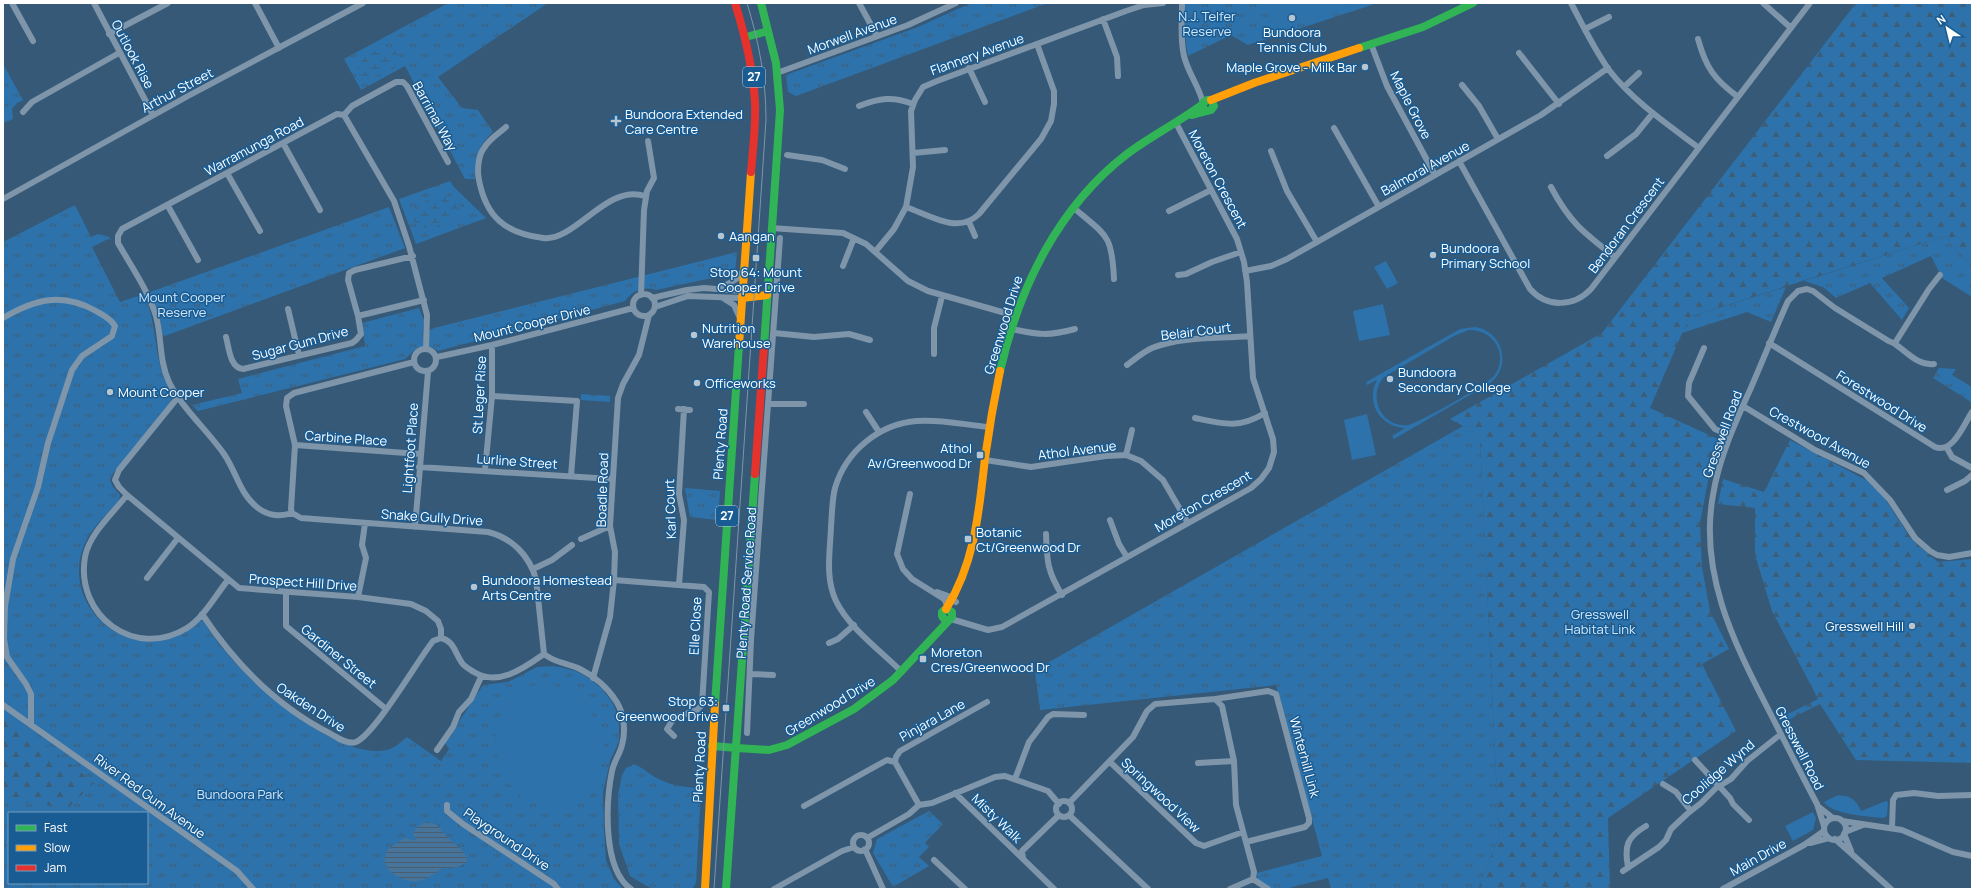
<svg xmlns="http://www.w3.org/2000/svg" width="1975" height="892" font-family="Manrope,sans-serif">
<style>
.grass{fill:url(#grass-tufts);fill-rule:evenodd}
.forest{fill:url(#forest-firs)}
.wetland{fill:url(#wetland-marsh)}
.garden{fill:#2d72aa;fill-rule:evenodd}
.water{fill:url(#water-rules)}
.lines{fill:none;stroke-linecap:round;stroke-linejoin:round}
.street{stroke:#7e95aa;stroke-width:6}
.fast{stroke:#30b455;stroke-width:8}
.slow{stroke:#ff9f0a;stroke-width:8}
.jam{stroke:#e5322d;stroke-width:8}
.tram{stroke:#7e95a9;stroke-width:1}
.poi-dot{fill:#b8c5cf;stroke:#195c93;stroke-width:1.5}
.labels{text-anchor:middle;stroke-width:3;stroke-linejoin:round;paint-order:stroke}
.shield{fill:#195c93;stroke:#bacedf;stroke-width:1}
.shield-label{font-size:12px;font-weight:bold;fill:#fff}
.park-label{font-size:13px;fill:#d1e8fb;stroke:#195c93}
.poi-label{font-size:13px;fill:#fff;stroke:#195c93;text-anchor:start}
.street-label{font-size:13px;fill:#fff;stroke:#195c93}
</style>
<defs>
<pattern id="grass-tufts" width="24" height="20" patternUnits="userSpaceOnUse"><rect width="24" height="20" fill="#2d72aa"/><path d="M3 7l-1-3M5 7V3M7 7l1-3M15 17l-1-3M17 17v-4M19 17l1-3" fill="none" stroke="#3e5d76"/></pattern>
<pattern id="forest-firs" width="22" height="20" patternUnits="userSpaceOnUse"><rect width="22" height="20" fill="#2d72aa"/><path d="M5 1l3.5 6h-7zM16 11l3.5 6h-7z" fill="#3e5d76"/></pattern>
<pattern id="wetland-marsh" width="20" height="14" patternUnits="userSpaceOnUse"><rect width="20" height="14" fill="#2d72aa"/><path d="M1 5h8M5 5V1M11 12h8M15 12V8" fill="none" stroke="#3e5d76"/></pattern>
<pattern id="water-rules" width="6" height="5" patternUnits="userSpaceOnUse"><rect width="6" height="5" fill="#47749a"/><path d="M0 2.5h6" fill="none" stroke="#4a5e6f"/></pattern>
</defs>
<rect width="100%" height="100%" fill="#355977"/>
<path class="grass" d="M448,3H548L438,77L462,108L478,110L493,132C478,145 475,159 475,179H465L405,66L361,90L344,59Z
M971,3H1048L796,96L788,92L786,75L918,27Z
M1185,3H1378L1248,45L1231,35L1188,56C1184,39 1186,21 1185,3Z
M1856,3H1875L1843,20Z
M3,64L23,100L17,103L12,109L13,119L3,123Z
M450,181L454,187L486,218L416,244L399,199Z
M75,205L91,237L98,234L109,237L111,240L108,239L92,247L120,302L144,294C160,330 151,361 173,395L168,407L114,472L110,480L113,487L120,495L119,500C105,516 88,531 82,551C66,603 116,653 168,639C180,636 189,628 199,621H203C215,640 229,657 245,673C273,702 348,763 390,749C396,747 402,741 407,737L441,761L449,749L445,743L483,685L508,682L537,667L555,666L576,671L590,679L602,689L612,702L619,718V741L610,761L603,793L604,829L606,860L614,879L623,889H3V242ZM9,813H147V883H9Z
M389,207L405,248L162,337L160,319L150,292Z
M1945,236L1972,266V297L1942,278L1931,256L1882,278L1909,308L1902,320L1870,283L1836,298L1823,287L1804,281Z
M737,252L735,273L656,290C644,286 632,291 625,301L438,351L432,347H418L405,359L198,411L192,405L242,393L238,379L365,346L362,323L419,308L424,320L423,333L434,328Z
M1786,287L1771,322L1747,312L1682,333L1689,317Z
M1939,368L1956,369L1952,375L1972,387L1971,402L1933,378Z
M581,394L610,396V402L581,400Z
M1463,426L1470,427L1480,440L1499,837L1478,889H1331L1328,878L1285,889H1272L1258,881L1257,873L1322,856L1276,685L1040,710L1035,672L1037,669Z
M685,488L720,491L718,520L690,517Z
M634,764C644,768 651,776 661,780C673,786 687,787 701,789L696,883L692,889H652L630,876L619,844L618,795L622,775L626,768Z
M929,811L943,824L925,843L929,847L919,857L929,866L893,887L873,853L877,839Z"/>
<path class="forest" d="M1875,3H1972V266L1945,236L1689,317L1650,408L1720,440L1708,481L1700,523L1702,567L1710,611L1729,649L1702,664L1736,731L1608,818L1610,889H1478L1499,837L1480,441L1470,427L1463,426L1450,419L1602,333L1843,20Z
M1790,440L1866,480L1881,493L1911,539L1938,562L1972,559V763L1856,760L1820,704L1782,723L1780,718L1818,699L1772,611L1755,555V508L1718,504L1723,479L1764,492Z
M3,717L19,724L94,783L68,808L3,800Z"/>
<path class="wetland" d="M393,47L402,63L395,65L394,69L380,73L369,80L361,77L355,62C366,53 379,49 393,47Z
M445,196L452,197L463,209C454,217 440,228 427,228C422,229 418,224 413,221L412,216L415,206L425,201Z"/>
<path class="garden" d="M1264,3H1355L1356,5L1274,32Z
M1386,261L1398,283L1387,289L1374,267Z
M1383,304L1390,335L1359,341L1353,311Z
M1475,327C1503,331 1513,367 1489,384L1394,439L1392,436L1405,428C1380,427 1365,402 1377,380L1367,385L1366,382L1460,329ZM1469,330C1482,330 1493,336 1498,348C1502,358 1500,369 1493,377C1485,385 1419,423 1408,425C1381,428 1367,396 1384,377L1454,336Z
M1367,414L1376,455L1352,460L1344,420Z
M552,684L571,692L586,705L600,727L604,747L600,773L589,792L567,807H542L520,796L506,779L498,762L495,739L498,719L509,700L530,686Z
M1836,796C1848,794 1857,800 1861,811L1886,801L1888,802L1887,816L1884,818C1871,817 1830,814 1824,802Z
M1813,812L1816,818L1813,830L1793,841L1785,826Z"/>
<path class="water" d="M428,822L437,825L448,838L462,850L466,856L467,862C459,867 452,869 443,868C435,873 428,879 418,881C404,883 379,871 386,853C389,846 399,842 405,838L415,841L416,838L413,835C415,827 420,824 428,822Z"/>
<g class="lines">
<path class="street" d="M12,3L33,41
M94,3L153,115
M255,3L279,48
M859,3L877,36
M1182,3C1182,20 1180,39 1184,56C1188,73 1199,86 1203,103
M1571,3C1583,26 1594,49 1609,70C1633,101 1667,124 1699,148
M1763,3L1791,28
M1103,19L1117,57L1118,76
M1585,29L1609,17
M109,34L168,3
M1698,39C1706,68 1714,79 1738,97
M1371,44L1387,86L1435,175
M1519,53L1559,104
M969,68L985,102
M777,73L908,25L956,3
M1462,85L1479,106L1498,139
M1624,87L1639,73
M859,106C879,98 893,96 913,104
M23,112L32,102L119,53
M344,115L394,201L409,246L427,315L426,349
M506,127C498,134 489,139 484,148C478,156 477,171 479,180C486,217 505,233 543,238C575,242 607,183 645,196
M1334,128L1379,207
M283,143L320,210
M1271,151L1287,191L1317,242
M913,153L945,150
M787,155L822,160L845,169
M1607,156L1636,134L1653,113
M1459,161L1530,289C1547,308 1574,307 1591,289L1810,3
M227,173L260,231
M1551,187C1570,223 1584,233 1615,257
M3,199L188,96L363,3
M168,206L198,260
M906,207C929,215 958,235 979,214L1041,139L1051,121L1054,104V91L1037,44
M1075,209C1107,236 1112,235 1114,279
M1169,211L1211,190
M969,222L975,236
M771,228L843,233L866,244L908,281L928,291L1016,316
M875,252L894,229L906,207L913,167L911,111L915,100L923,87L937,81L1126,11L1144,5L1163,3
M843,266L854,238
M1245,271L1271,266L1287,259L1541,115L1608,68
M1178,275L1186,274L1212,262L1241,252
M719,289L738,278L743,271
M633 305a11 11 0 1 1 22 0a11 11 0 1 1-22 0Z
M641,295L644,210L647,191L654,178L648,141
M652,298L687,290L704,288L742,291
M723,298L734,305L739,316
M655,307L688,296L742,298
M288,309L299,355
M358,316L348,280L349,273L355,270L413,256
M3,318C35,299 62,292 96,311C103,315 110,318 115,326L112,336L82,356L72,370L48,443L38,487L13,559L5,606L4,639L7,657L26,684L31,694V724
M1012,329C1039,335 1049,336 1075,329
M774,333L814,337L849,334L870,340
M226,337C229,348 230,368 243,369L352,343L356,340L361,334L358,316L424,300
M1769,343L1935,447C1953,454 1964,424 1972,412
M1895,343L1929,289L1940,275
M1704,348L1689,383L1688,396L1715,429L1730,436
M414 360a11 11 0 1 1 22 0a11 11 0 1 1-22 0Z
M934,354V328L942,296
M437,357L492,345L633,308
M1127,365C1135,359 1143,352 1152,348C1182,336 1218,339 1250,336
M179,396L119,470L115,480L119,487L127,495L239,588L358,597L411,604L426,611L438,621L441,629V638
M492,396L577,401L571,476
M768,404H804
M1743,406L1815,450L1864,473L1890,500L1915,538L1930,551L1937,555L1949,557L1972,553
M678,409L690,410
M866,412L879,432
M1195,418C1223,424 1239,429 1265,413
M295,445L420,454
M1947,448L1952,457L1972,468
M1126,455L1132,430
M985,460L1031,467L1106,456L1126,455L1141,461L1163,480L1188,523
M419,467L612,479
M485,470L492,396V345
M1947,490L1965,481L1972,475
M910,494L897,554L903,569L912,579L944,599L948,607
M127,495C113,513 89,534 85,557C75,616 135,660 187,628C204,617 215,596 228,580
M292,513C281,517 268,516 258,508C239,493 237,473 224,454C208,431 181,407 169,382C159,361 162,338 156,316C148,290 131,266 118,243V236L122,229L337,114L344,115L352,106L396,82H403L407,86L448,162
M292,513L301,518L488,532C512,538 529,555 536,579L544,654C555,663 567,663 580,669C594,676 608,688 616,701C624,713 626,731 622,745C620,754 614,761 612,771C606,801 602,869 631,889
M292,513L291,509L295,445L286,406L287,398L294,393L414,362
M1110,520L1119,544L1127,557
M415,527L428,372
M1046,534C1047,561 1047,571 1062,595
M581,539L610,526
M533,569L552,560L572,545
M147,578L178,538
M614,580L704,587L709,592L702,705L697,710L674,718L667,729L674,736
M679,585L684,520L679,494L684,409
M937,592L948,596L956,602
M286,593V626L386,709
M358,597L366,558L362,545L365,523
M202,614C235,664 278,707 331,734C338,738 348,745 356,742C375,734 418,660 433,641L441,638
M951,619L988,630L1002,627L1251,488L1261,479L1269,468L1274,452L1273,439L1253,378L1247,282L1244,262L1237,239L1176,123
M441,638C454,641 455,653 462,663C465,667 469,669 474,672C498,687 524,668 544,654
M829,643L838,639L854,625
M902,672C881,651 849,628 836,601C825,578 830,552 831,527C832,514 832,500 835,488C846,451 879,424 917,421C941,419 965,425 989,427
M751,674L773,675
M593,678L610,617L614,580L615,552L610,526L618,398L623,384L639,355L649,315
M1215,699L1268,691L1276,694L1309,818V823L1305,827L1246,842
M3,705L237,871L253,889
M747,733L751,640L780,238
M437,750L453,727L459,712L471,699L481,677
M1695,760L1730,798L1733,804L1749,820
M895,762L896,757L900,751L987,702
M1110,762L1196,843L1204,846L1243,832
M1198,763L1234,761
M1015,779L1029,742L1048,717L1053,714L1084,715
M1663,784L1676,792L1690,810
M955,793L1054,889
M1056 809a8 8 0 1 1 16 0a8 8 0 1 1-16 0Z
M1069,803L1133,737L1147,711L1155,704L1215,699L1222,706L1234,761L1236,805L1254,872L1253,879
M447,805V811L463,824L554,884L558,889
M804,806L887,760L895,762L919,805
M1819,807L1833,818
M1069,815L1148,889
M1824 829a11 11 0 1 1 22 0a11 11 0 1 1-22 0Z
M1842,821L1902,830L1953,852L1972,856
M1824,826L1817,804C1800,772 1784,740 1767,707C1733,641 1699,572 1713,495C1719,458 1735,423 1750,390C1763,360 1775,330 1788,301L1798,291L1807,289L1813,291L1835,308L1887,340C1889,342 1893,342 1895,344C1907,352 1918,366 1934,364
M1892,828L1893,800L1896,795L1914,793L1938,796L1972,795
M1845,832L1863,825
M1844,834L1851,851
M853 843a8 8 0 1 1 16 0a8 8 0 1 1-16 0Z
M867,838L909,814L919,805L932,803L995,777L1005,776L1048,791L1059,804
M1835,839L1891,889
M1810,843L1829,838
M865,849L883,889
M1023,858L1022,851L1059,815
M934,860L965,889
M1628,867C1624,846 1627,837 1646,826
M1623,871L1659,847L1666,840L1671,829L1687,814L1701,803L1716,788L1731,779L1747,761L1781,734
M1253,879L1268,889
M774,889L842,851L854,847
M1230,889L1253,879
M1723,889L1804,845L1824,831"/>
<path class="fast" d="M761,3L776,63L780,110L764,346
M746,37L768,31
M1359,48L1423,27L1473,3
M1192,115L1211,110L1214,106L1211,100H1207L1203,103V108L1206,111
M1000,371C1019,288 1058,207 1127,154C1151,136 1179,122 1203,104
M715,704L739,345
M712,746L737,748
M737,748L769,750L787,745L854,709L893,680L952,617V612L946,609L942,612V616L945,620H948
M726,889L755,474"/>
<path class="slow" d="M1211,100L1254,83L1359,48
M742,298L767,295
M739,345L751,172
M946,609C975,563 979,511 985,458C989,429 994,400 1000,371
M705,889L715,704"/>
<path class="jam" d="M735,3C745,35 753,68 755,102C756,125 753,149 751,172
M755,474L764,346"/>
<path class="tram" d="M714,889L766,120C766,79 759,42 747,3"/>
</g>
<g class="poi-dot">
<circle cx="1292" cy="18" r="4"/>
<circle cx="1365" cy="67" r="4"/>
<path d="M614 115h4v4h4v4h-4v4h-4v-4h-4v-4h4z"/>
<circle cx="721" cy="236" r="4"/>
<circle cx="1433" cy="255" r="4"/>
<rect x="752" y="254" width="8" height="8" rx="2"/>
<circle cx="694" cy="335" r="4"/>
<circle cx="1390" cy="379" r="4"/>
<circle cx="697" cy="383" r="4"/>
<circle cx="110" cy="392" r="4"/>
<rect x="976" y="451" width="8" height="8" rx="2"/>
<rect x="964" y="535" width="8" height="8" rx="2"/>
<circle cx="474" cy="587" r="4"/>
<circle cx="1912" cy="626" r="4"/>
<rect x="919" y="655" width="8" height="8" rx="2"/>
<rect x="722" y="704" width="8" height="8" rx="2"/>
</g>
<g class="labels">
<g class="shield">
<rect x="743" y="67" width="22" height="20" rx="3"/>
<rect x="716" y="506" width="22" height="20" rx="3"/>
</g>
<g class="shield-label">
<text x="754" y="81">27</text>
<text x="727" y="520">27</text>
</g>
<g class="park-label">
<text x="1207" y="21">N.J. Telfer<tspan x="1207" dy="15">Reserve</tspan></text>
<text x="182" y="302">Mount Cooper<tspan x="182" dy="15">Reserve</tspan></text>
<text x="1600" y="619">Gresswell<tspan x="1600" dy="15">Habitat Link</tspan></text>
<text x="240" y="799">Bundoora Park</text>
</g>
<g class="poi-label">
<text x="1292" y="37" text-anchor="middle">Bundoora<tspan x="1292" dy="15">Tennis Club</tspan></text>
<text x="1357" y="72" text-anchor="end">Maple Grove - Milk Bar</text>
<text x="625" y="119">Bundoora Extended<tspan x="625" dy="15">Care Centre</tspan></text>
<text x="729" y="241">Aangan</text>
<text x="1441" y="253">Bundoora<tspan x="1441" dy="15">Primary School</tspan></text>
<text x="756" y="277" text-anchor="middle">Stop 64: Mount<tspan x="756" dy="15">Cooper Drive</tspan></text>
<text x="702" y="333">Nutrition<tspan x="702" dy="15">Warehouse</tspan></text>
<text x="1398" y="377">Bundoora<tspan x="1398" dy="15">Secondary College</tspan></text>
<text x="705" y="388">Officeworks</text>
<text x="118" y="397">Mount Cooper</text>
<text x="972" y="453" text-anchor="end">Athol<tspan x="972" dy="15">Av/Greenwood Dr</tspan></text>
<text x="976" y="537">Botanic<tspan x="976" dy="15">Ct/Greenwood Dr</tspan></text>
<text x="482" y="585">Bundoora Homestead<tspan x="482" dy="15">Arts Centre</tspan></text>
<text x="1904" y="631" text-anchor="end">Gresswell Hill</text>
<text x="931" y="657">Moreton<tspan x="931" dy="15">Cres/Greenwood Dr</tspan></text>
<text x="718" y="706" text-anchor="end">Stop 63:<tspan x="718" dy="15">Greenwood Drive</tspan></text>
</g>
<g class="street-label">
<text transform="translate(852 34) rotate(-20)" y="5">Morwell Avenue</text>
<text transform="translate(133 54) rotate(62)" y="5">Outlook Rise</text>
<text transform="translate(977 54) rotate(-20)" y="5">Flannery Avenue</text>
<text transform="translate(177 90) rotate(-28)" y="5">Arthur Street</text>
<text transform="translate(1411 105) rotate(63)" y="5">Maple Grove</text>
<text transform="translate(435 116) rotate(61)" y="5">Barrimal Way</text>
<text transform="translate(254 146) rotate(-28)" y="5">Warramunga Road</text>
<text transform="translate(1425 168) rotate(-29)" y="5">Balmoral Avenue</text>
<text transform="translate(1218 179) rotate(62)" y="5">Moreton Crescent</text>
<text transform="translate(1626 225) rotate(-53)" y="5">Bendoran Crescent</text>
<text transform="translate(532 323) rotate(-14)" y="5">Mount Cooper Drive</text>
<text transform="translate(1003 325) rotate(-73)" y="5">Greenwood Drive</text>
<text transform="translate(1196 331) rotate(-7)" y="5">Belair Court</text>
<text transform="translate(300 343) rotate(-15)" y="5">Sugar Gum Drive</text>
<text transform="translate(479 395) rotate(-87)" y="5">St Leger Rise</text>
<text transform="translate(1882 401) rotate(32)" y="5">Forestwood Drive</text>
<text transform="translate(1722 434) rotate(-70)" y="5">Gresswell Road</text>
<text transform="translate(1820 437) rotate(29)" y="5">Crestwood Avenue</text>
<text transform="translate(346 438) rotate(4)" y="5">Carbine Place</text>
<text transform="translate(720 444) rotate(-86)" y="5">Plenty Road</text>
<text transform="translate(410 448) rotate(-86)" y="5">Lightfoot Place</text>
<text transform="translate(1077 450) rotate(-7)" y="5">Athol Avenue</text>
<text transform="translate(517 461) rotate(4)" y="5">Lurline Street</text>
<text transform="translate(602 490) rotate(-88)" y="5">Boadle Road</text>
<text transform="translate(1203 501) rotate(-30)" y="5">Moreton Crescent</text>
<text transform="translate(670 509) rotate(-92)" y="5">Karl Court</text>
<text transform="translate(432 517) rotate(4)" y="5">Snake Gully Drive</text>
<text transform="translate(303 582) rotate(4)" y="5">Prospect Hill Drive</text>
<text transform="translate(746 583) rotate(-86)" y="5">Plenty Road Service Road</text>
<text transform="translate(695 626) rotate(-87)" y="5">Elle Close</text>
<text transform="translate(339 656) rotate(39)" y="5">Gardiner Street</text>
<text transform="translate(830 706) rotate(-31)" y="5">Greenwood Drive</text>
<text transform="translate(311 707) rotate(33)" y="5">Oakden Drive</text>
<text transform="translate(932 720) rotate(-29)" y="5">Pinjara Lane</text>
<text transform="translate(1800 748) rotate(63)" y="5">Gresswell Road</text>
<text transform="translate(1305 757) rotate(75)" y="5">Winterhill Link</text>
<text transform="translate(699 767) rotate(-87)" y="5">Plenty Road</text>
<text transform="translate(1718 772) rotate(-41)" y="5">Coolidge Wynd</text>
<text transform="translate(1161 795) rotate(43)" y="5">Springwood View</text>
<text transform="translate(150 796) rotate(36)" y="5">River Red Gum Avenue</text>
<text transform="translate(997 818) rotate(44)" y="5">Misty Walk</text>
<text transform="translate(507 839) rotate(34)" y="5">Playground Drive</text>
<text transform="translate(1758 857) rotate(-29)" y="5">Main Drive</text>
</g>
</g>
<rect width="1975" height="892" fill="none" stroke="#ffffff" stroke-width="8"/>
<rect x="8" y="812" width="140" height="72" fill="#195c93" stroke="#759dbe"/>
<rect x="16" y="825" width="20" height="6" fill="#30b455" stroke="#759dbe"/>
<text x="44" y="832" font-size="12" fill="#ffffff">Fast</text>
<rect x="16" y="845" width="20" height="6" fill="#ff9f0a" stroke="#759dbe"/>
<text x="44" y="852" font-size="12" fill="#ffffff">Slow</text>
<rect x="16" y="865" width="20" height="6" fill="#e5322d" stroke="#759dbe"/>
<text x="44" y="872" font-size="12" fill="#ffffff">Jam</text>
<g transform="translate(1947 28) rotate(325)" stroke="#195c93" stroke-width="3" paint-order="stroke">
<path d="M0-3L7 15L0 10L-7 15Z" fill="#ffffff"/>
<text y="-6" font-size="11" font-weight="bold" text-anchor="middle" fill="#ffffff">N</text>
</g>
</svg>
